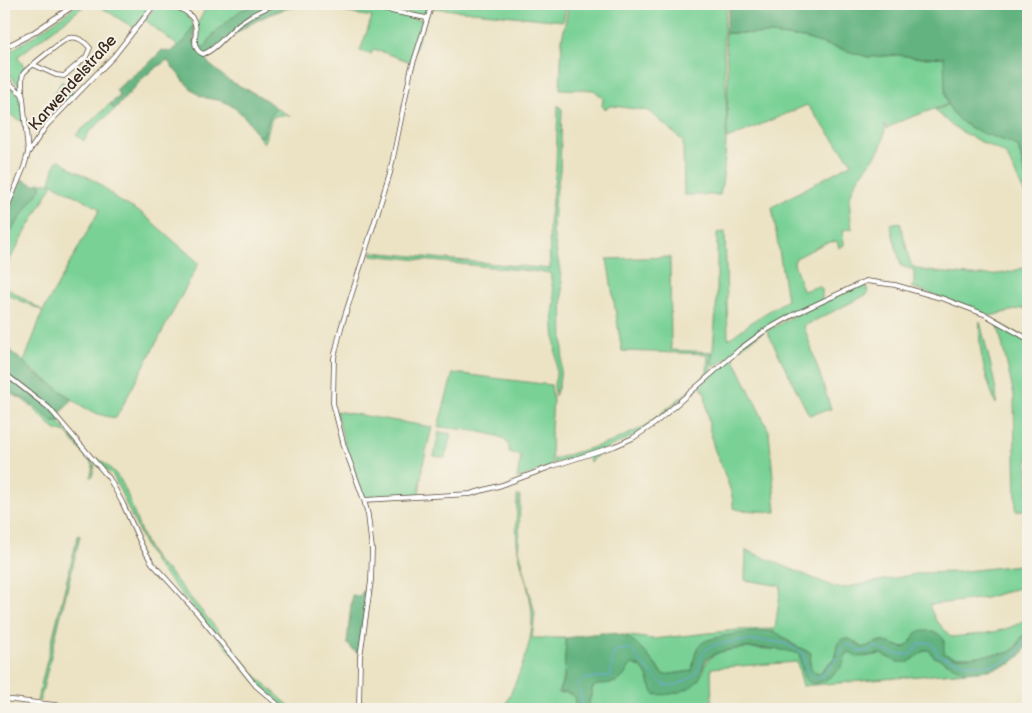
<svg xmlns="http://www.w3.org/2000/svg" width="1032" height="713" font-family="'Balsamiq Sans',sans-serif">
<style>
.green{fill:#79d196;stroke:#5a7e5a}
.forest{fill:#62b37f;stroke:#4e6e4e}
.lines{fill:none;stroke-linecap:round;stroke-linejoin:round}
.stream{stroke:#76a9e2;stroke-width:1}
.minor-casing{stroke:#564637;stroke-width:5.5}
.tertiary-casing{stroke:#564637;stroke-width:6}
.minor{stroke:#fff;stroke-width:4}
.tertiary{stroke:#fff;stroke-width:4.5}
.labels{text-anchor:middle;stroke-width:4;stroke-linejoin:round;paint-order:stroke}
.street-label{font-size:16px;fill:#3b2a1e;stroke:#f7f3e8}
</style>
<rect width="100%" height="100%" fill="#f7f3e8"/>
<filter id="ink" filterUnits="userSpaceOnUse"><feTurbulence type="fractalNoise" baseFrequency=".02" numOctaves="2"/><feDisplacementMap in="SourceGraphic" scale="10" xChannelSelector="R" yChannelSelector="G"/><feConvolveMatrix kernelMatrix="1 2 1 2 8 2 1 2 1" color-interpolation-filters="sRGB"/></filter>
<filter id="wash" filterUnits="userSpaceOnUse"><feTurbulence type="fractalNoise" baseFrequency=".0096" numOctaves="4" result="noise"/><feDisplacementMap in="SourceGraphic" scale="20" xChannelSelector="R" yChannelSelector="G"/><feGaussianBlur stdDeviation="1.12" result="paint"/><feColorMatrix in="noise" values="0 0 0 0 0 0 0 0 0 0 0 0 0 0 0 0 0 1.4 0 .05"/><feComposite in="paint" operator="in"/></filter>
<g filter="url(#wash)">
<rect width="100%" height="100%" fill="#ece3c5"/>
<path class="green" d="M79,4H87L17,57L25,67L21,74L20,87L4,68V55L35,35Z
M96,4H154L134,28Z
M208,4H259L241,10L215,32L205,47H202L195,44L197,24Z
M346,4L422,20L424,22L411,62L374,49L371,54L360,51L372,17L344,12Z
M361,4H430L426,14L422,16Z
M433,4H567L563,21L432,8Z
M569,4H728C720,32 725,59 726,88C727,123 727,160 720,195H684L683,141L649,111L614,106H610L605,109L602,106L603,98L594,90L560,89L562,39Z
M169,5C182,9 192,17 195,30L193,26L186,41L178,46L145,20L154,9Z
M725,33L771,34L804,38L868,57L899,55L921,58L945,57V94L948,104L898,122L887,129L886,125H885C885,159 859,167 851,194C848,205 851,218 852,229L843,230L844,245L839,248L837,241L825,243L796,258L794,263L803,291L819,286L822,289V300L775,323L715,367L713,366L712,362L717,297V233L725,232L728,337L729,339L756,319L787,300L772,207L852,163L807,105L727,139L728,77Z
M62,81L74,94L65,104L53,96Z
M4,82C25,97 21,98 24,123L4,111Z
M111,103L112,107L115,109L89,132L84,141L76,135Z
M558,105L562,109L560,171L554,206L553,231L562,283L563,350L559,385L555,396L554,384L556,376V356L553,312L555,302L550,273L371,255L372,252L550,269L549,225L556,167Z
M948,105C964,135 993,132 1018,147L1028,185V201L1006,154L969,136L952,126L935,110Z
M276,108L290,116L278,115L272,118L264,143L258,136L264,135L269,119Z
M59,159L72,169L96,181L118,200L143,214L198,262V265L116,418C86,414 76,401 52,384C41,376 32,371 24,362L43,311L4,293V286L43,311L100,209L53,184L4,270V241L41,188V183H52L50,182L56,162Z
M900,222L911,265C919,271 929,271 938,272C969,276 999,278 1028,266V307L990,316L951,301L911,287L914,285V270L901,266L890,224Z
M670,257L671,350L712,352L710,374L651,425L630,438L603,450L590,462L587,454L554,464V459L611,442L644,427L695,386L707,373L708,354L622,351L607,259Z
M866,283L868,294L804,326L831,409L809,415L767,331L796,315Z
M980,321C983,337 1000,395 996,404C986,379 977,348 980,321Z
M997,322L1028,340V509L1016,511L1014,395Z
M733,357L769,431L776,512L740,510L733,508C735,494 719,462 714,448C709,430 707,412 705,393L700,386Z
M453,373L551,385L553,401L551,429L552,466L517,479L521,456L509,452C509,448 509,444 506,441C499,432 451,428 438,427Z
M4,388L28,401L53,422H59L95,465L92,477H90L93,467L92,464L66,433L54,429L32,407L20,398L4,391Z
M336,411L432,427L423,464L419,495L369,498L363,495L344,441Z
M439,432L451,434L445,458L434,456Z
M97,458C106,464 113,470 120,479C134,501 143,560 169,571V572L258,678L293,709H287L259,685L156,564L146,548L114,477L96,460Z
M517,496H520L519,549L535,614L532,638H566L564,679L559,689L561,694L566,692L574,696L576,709H504C515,682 531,652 532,621C533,597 522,573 518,550C515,532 517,514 517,496Z
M78,535L80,536L40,701H37Z
M746,550L834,587L842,588L921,573L956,572L1028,564V585L986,598L929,605L935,619L951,637C977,634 1008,634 1028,617V630L1012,651L1004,654L968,657H955L943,654V650L909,644L904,648L885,642H877L863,648L857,642L838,645L834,658L818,674C808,670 810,662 811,653L794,645L785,638L774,632L740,634L707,640L696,650L692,671L664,675C650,659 637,639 615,634L653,639L737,630L775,629L781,586L745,580Z
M747,648L788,650L799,654L805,678L811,683L850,652L864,657L881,654L893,660L909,662L925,650H929L933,656L966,672L803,686L797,662L711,668L712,709H589C587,702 593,696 592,688C600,681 614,686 622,678C626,674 628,668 631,664C649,667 647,682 654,694L658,695L703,673C706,650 728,650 747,648Z"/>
<path class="forest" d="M259,4H311C268,9 237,29 206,59L209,64C217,70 225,79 234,83C251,92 261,95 276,108L269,119L263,137L258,136C250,122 238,107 222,101C214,99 206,99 199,95C186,86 177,72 167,60L145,76L115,109L112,107L111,103L120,96L116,90C130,76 149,66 162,50L170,52L185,41L193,26L195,30L193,42L200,45L202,47H205L215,32L241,10Z
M730,4H1028V185L1018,147C1008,141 996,138 985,134C940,116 946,99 944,57L921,58L899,55L868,57L804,38L771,34L725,33Z
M22,179L35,185L38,183H41V188L4,241V219Z
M4,346L24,362L34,373L52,384L72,400L59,415V422H53L28,401L4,388Z
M363,591H368L358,654L347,644L352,595L360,596Z
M1028,630V644L1020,656L1010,664L989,670L966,672L933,656L929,650H925L909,662H898L881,654L858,657L850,652L846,654C845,658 844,663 842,666C836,674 817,689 807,681C802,676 801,661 799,654C778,647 727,643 708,658C702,663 703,673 699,679C692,691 667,697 654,694C647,682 649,667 632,664C628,668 626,674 622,678C615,686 601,681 592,688C592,695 587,702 589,709H576L574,696L566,692L558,693L564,679L566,638C583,636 608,629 625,636C641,643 652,663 664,675L692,671C694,662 694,649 702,643C710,636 764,629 774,632C782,634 787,642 793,645C799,648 805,650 811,653C810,662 808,670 818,674C821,672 833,661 835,657C836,654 836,649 837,645C844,631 855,642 863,648L877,642H885L904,648L909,644L917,632C928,630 938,630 944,640V654L955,657H968L1008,653L1016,648L1021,638Z"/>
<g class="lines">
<path class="stream" d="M582,709V700L578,685L582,679L611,676L612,659L616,650L631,649C635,656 658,682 665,685C674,688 690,680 696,673C702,666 699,656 707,649C718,640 768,639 782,643C789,644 796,649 803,653L806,670L815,679C828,675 838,656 845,645L854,646L859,652L868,651L876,647C888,652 898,656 911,654L919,644L929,642L934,646L938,655C960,663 990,672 1011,658C1020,652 1022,644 1028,636"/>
</g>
</g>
<g filter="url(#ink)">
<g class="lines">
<g class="minor-casing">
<path id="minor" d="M171,4C179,8 190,12 194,21C200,32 188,47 203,54C215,51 229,31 240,23C251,15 263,9 276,4
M356,4L426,18
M154,7L171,4
M4,78L22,94L23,97L28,153L24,167L4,215
M22,94C23,87 21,80 23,74C24,71 64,39 69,38C77,36 85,42 90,48L86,57L64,76L56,75L34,65
M28,153L47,125L114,56L155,4
M4,373L49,408L109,478L123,504L142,546L152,563L198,614L256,686L283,709
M364,500L470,494L502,485L553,466L615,446L633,438L654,424L740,349L763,332L793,315L866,281L895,285L944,299L986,315L1028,339
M4,699L89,709
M359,709L360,657L371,581L372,549L368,515L364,500L344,446L333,403L334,358L341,328L390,173L411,70L432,4"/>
</g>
<g class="tertiary-casing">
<path id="tertiary" d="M4,48L33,33L76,4"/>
</g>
<use href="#minor" class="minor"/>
<use href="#tertiary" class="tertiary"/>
</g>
</g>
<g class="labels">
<g class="street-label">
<text transform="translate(72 82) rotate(-48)" y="6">Karwendelstraße</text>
</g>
</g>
<rect width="1032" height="713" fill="none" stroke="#f7f3e8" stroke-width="20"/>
</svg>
